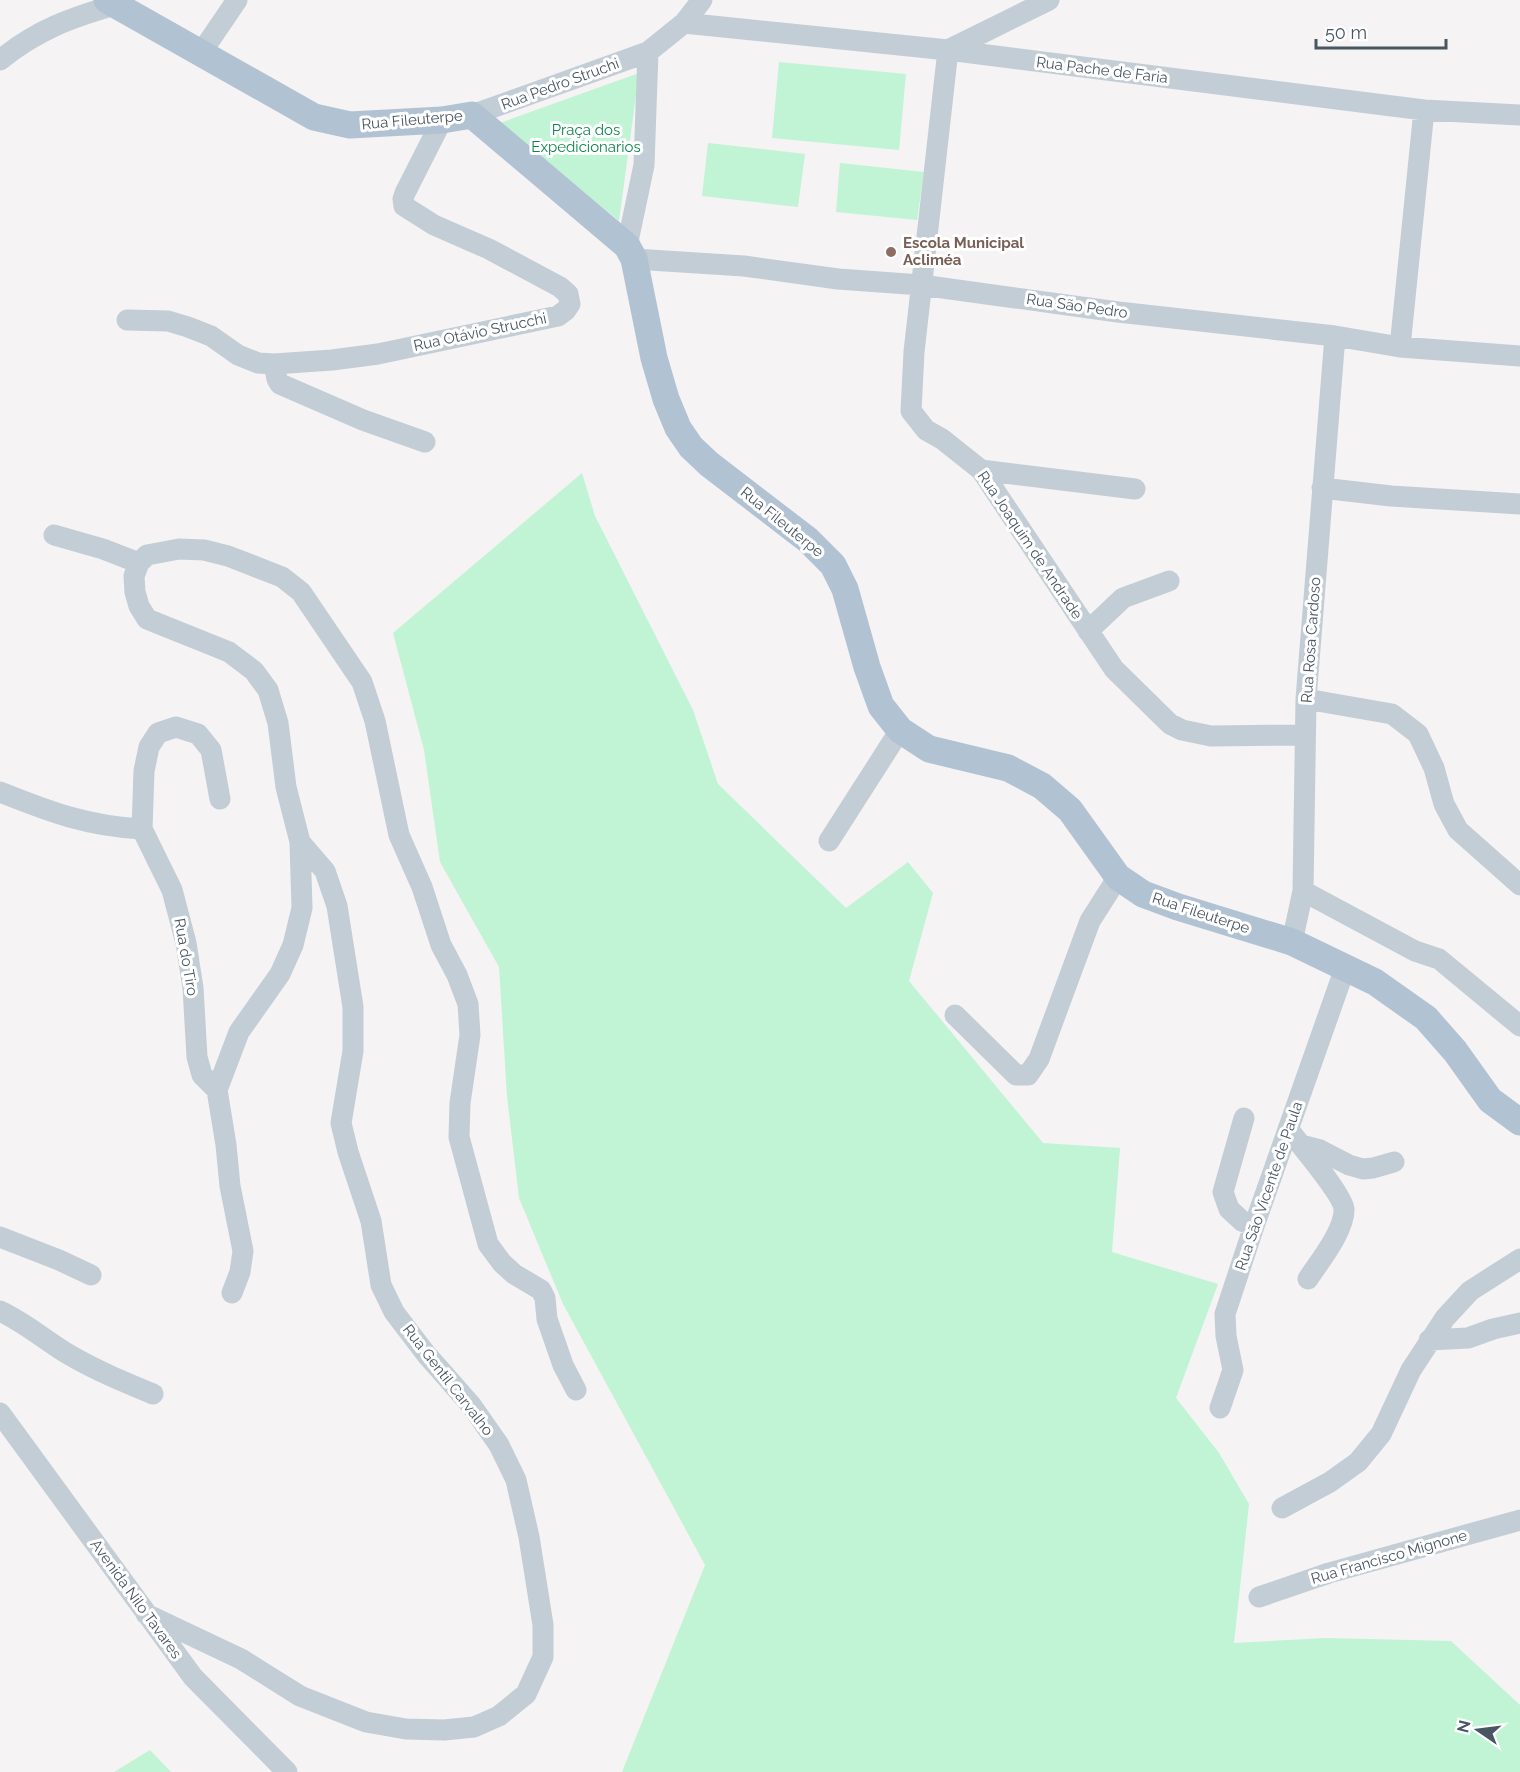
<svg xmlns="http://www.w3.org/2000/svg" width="1520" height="1772" font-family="Raleway,sans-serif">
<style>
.green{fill:#c0f4d4}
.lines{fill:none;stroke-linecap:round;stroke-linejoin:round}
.minor{stroke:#c3cdd5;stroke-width:21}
.major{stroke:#b1c2d3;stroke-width:27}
.education-dot{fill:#8d6e63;stroke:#fff;stroke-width:2}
.labels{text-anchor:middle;stroke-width:6;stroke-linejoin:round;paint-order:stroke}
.street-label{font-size:15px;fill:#485662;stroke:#fff}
.park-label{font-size:15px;fill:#10864d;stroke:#fff}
.education-label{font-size:15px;font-weight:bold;fill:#785e54;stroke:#fff;text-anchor:start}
</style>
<rect width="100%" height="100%" fill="#f5f3f3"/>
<path class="green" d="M779,62L906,74L899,150L772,138Z
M639,73L619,221L500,123Z
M708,143L805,154L798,207L702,196Z
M840,163L924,172L917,220L836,212Z
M582,473L595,516L693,710L718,784L846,908L908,862L933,893L909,981L1043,1143L1120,1148L1112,1252L1218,1284L1176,1398L1219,1453L1249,1504L1234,1643L1325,1638L1451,1641L1520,1705V1772H622L705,1565L563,1304L519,1198L507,1096L499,967L440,862L424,750L393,633Z
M150,1750L171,1772H114Z"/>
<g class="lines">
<path class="minor" d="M684,23L948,50L1424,110L1520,115
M948,50L914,352L911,411L926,430L942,439L981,470L1114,669L1170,724L1182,730L1211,736L1304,735
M948,50L1049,0
M201,53L237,0
M0,60C37,30 70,18 115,5
M472,115L648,52L684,23L702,0
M627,246L644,165L648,52
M634,259L744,266L838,279L921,285L1118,312L1335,336L1400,347L1520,356
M127,320L168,321L188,327L211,336L238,355L258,363L274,364L332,360L378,354L558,316L566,310L570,304L568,294L560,287L489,249L434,225L404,206L403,199L405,193L442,120
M1400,347L1424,110
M274,364L277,379L280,384L363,420L425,442
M981,470L1135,489
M1322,488L1391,496L1520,504
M54,535L103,549L139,563
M1088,631L1123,598L1169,581
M1306,699L1392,714L1418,734L1434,768L1444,804L1458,830L1520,885
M0,792C50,812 87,826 142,829
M220,799L211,750L198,734L176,727L158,733L149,747L144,771L142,829L172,890L186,943L193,988L197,1057L202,1075L217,1090L226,1145L230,1186L243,1251L240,1272L232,1293
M829,841L900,730
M1303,891L1415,951L1439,959L1520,1026
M1292,942L1303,891L1306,699L1335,336
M955,1015L1016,1075H1028L1039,1059L1090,921L1118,877
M217,1090L239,1032L280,974L293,945L302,908L300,842L286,787L278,723L268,690L254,671L229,652L147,619L139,606L135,592L134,576L139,563L147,555L179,549L204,550L228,556L282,577L301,592L362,682L375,721L399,835L422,887L441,945L457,975L468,1004L470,1035L460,1103L459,1137L488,1244L502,1263L514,1274L541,1290L545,1298L547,1319L563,1365L576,1390
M1244,1118L1223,1192L1229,1209L1242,1221L1254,1226
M1288,1129C1299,1143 1343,1195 1344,1209C1345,1230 1319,1262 1308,1279
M1301,1145L1320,1150L1349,1165L1363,1169L1373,1168L1394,1162
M0,1237L59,1260L91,1275
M0,1311C24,1322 45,1340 68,1354C95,1370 124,1382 153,1394
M1429,1340L1468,1338L1493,1329L1520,1323
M1220,1408L1233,1370L1226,1336L1225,1314L1254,1226L1345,968
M0,1413L193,1677L287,1772
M1282,1508L1330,1482L1358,1462L1381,1434L1411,1370L1445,1318L1470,1291L1520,1259
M1259,1597L1329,1573L1520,1520
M146,1614L241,1659L300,1696L366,1722L406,1729L444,1730L474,1727L499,1716L526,1694L543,1657V1625L529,1537L516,1480L499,1445L471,1405L426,1354L394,1312L381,1285L371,1221L348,1152L341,1123L353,1051V1007L337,906L325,871L300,842"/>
<path class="major" d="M107,0L314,117L350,125L442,120L472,115L627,246L634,259L654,358L666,399L678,428L691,447L709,464L808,540L833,565L845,589L867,667L881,706L900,730L929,749L1008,768L1042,786L1070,810L1118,877L1143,894L1178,907L1292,942L1375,982L1426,1018L1455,1051L1490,1100L1520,1122"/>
</g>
<circle class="education-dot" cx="891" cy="252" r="6"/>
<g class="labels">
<g class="street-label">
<text transform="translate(1102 70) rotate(7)" y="5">Rua Pache de Faria</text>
<text transform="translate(560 84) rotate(-20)" y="5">Rua Pedro Struchi</text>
<text transform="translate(412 120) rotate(-5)" y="5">Rua Fileuterpe</text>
<text transform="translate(1077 306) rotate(8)" y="5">Rua São Pedro</text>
<text transform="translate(480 332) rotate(-12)" y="5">Rua Otávio Strucchi</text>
<text transform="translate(782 522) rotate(39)" y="5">Rua Fileuterpe</text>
<text transform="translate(1030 545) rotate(56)" y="5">Rua Joaquim de Andrade</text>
<text transform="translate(1311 640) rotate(-86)" y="5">Rua Rosa Cardoso</text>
<text transform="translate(1201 913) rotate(18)" y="5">Rua Fileuterpe</text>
<text transform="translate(186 957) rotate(80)" y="5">Rua do Tiro</text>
<text transform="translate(1269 1186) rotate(-71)" y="5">Rua São Vicente de Paula</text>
<text transform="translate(448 1380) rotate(52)" y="5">Rua Gentil Carvalho</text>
<text transform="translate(1389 1557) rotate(-16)" y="5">Rua Francisco Mignone</text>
<text transform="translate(136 1599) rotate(54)" y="5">Avenida Nilo Tavares</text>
</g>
<g class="park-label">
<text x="586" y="135">Praça dos<tspan x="586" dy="17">Expedicionarios</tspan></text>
</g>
<g class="education-label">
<text x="903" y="248">Escola Municipal<tspan x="903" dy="17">Acliméa</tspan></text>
</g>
</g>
<g transform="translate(1478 1730) rotate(284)" stroke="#ffffff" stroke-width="4.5" paint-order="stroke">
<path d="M0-4.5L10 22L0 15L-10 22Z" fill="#485662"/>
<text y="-9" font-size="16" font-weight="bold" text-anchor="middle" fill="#485662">N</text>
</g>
<path d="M1316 39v9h130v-9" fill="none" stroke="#485662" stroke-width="3"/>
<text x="1325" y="39" font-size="18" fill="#485662" stroke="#ffffff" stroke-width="4.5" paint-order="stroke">50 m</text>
</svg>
